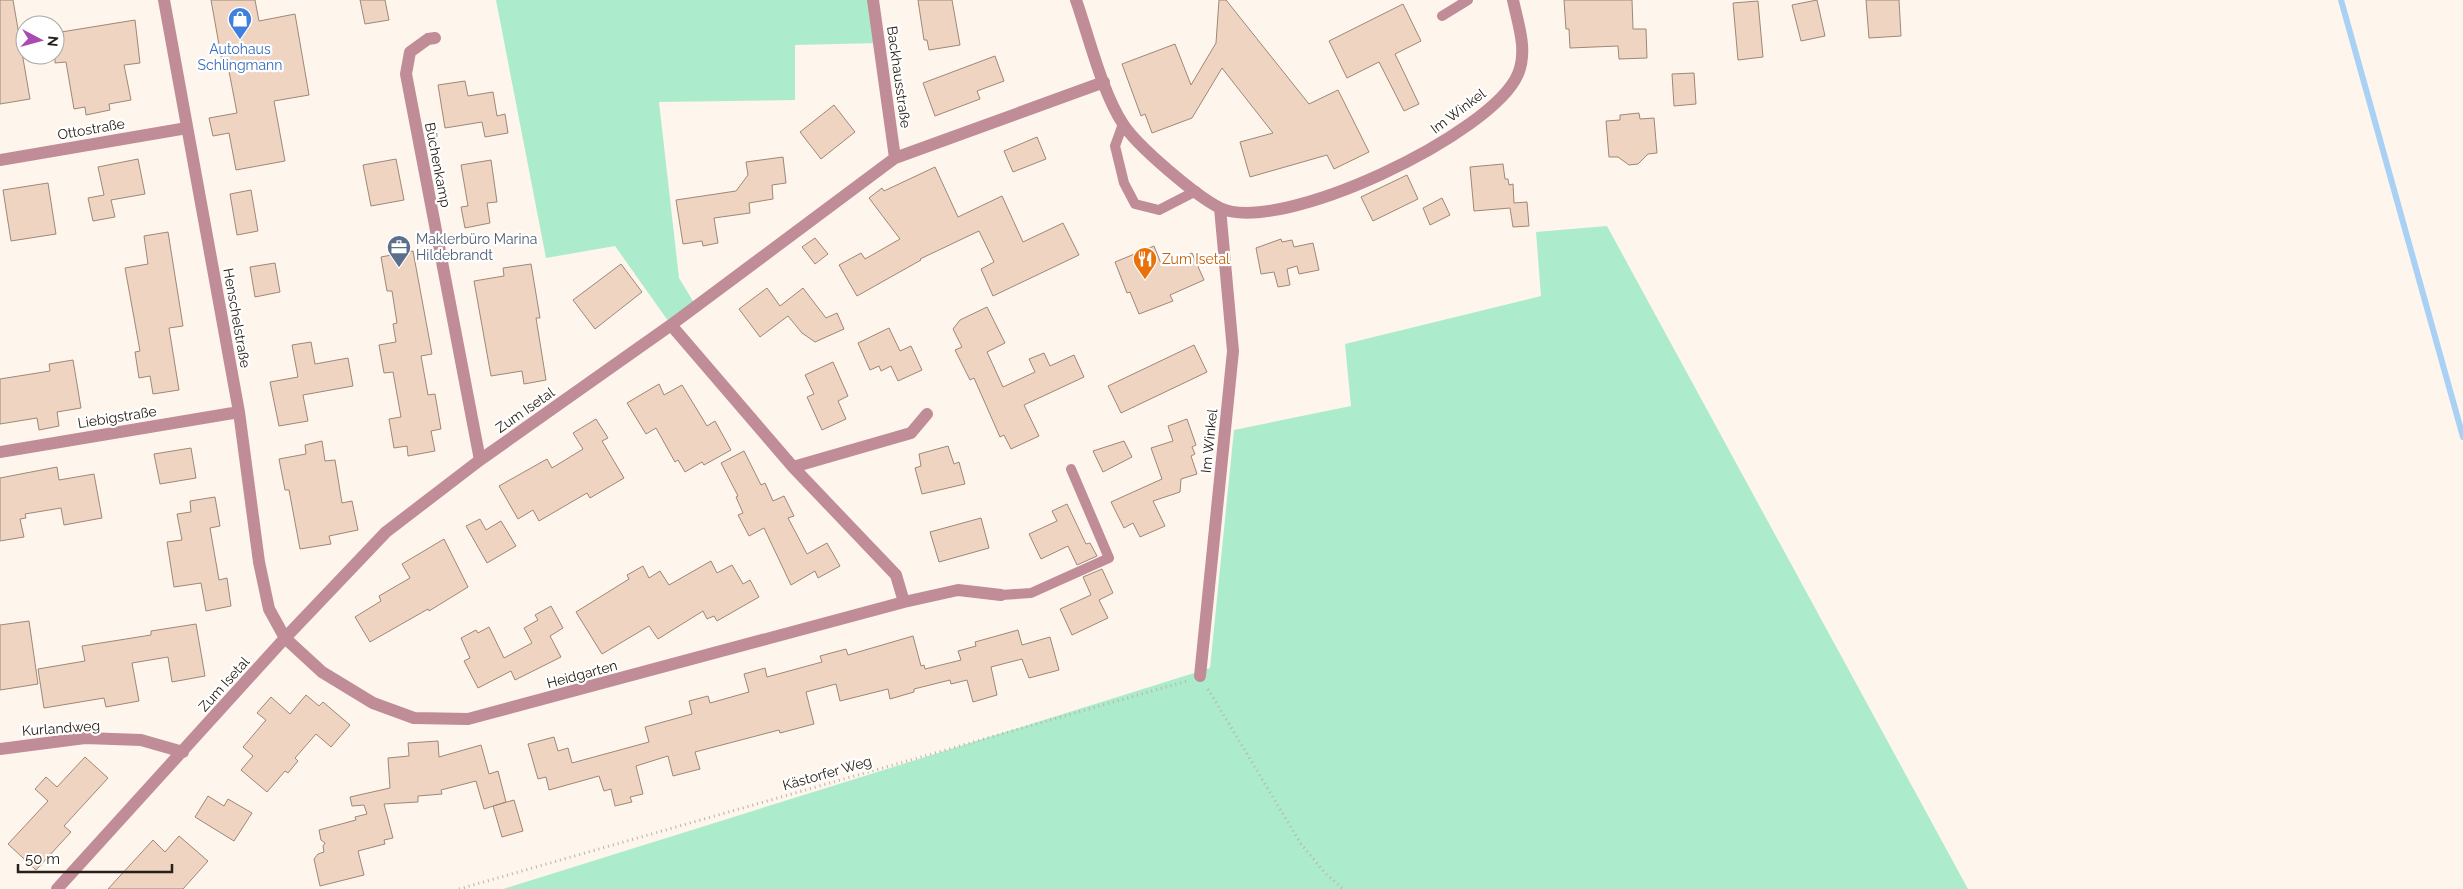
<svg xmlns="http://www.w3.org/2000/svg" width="2463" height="889" font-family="Raleway,sans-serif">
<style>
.green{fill:#aceccd}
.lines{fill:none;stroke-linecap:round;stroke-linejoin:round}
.stream{stroke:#a8d1f5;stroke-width:6}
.building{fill:#eed4c1;stroke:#a08776}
.path{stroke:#bbb2a9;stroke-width:3;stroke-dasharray:1 4;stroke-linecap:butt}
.lane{stroke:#c08c98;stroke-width:10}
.street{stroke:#c08c98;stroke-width:12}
.labels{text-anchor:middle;stroke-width:4.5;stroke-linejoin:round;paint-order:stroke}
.shop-label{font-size:14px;fill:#366cbe;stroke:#fff}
.street-label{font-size:14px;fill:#282018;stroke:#fff}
.service-label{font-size:14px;fill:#4e5e75;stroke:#fff;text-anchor:start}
.food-label{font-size:14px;fill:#c56008;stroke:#fff;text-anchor:start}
</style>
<rect width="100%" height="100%" fill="#fef5ec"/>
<path class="green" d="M496,0H873L879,43L795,45V100L659,102L679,278L696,306L671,325L615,246L546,258Z
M1607,226L1968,889H503L1210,668L1234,430L1351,406L1345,344L1541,296L1536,232Z"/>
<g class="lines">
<path class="stream" d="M2341,0L2463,437"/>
</g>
<path class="building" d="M0,0H13L30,99L0,104Z
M211,0H255L259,21L295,14L309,95L274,101L285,161L236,170L229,133L213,136L209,118L237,113L228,66L223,67Z
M360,0H385L389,20L365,24Z
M918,0H952L960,45L929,50L927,40H924Z
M1219,0H1226L1309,104L1338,90L1369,152L1334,169L1327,155L1250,177L1240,142L1273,133L1222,68L1192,118L1152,133L1145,114L1141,116L1122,64L1175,44L1191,85L1216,43Z
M1564,0H1632L1633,29H1646L1647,58L1619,59L1618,46L1570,48L1569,29H1566Z
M1817,0L1825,36L1801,41L1792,5Z
M1866,0H1899L1901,36L1869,38Z
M1758,1L1763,57L1738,60L1733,3Z
M1403,4L1421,41L1395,54L1419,104L1404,111L1379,62L1347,78L1329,41Z
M135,20L140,63L124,65L131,100L109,104L110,110L86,115L85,107L74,109L66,62L55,63V33Z
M995,56L1004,81L977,91L980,99L935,116L923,83Z
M1694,73L1696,104L1674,106L1672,74Z
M465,81L468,96L493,92L497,116L505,114L508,133L485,137L482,122L445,128L438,85Z
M834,105L855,132L821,159L800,132Z
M1639,113L1640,119L1654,118L1657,153L1648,154L1638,164L1629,165L1618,157H1609L1606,121L1620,120V115Z
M1037,137L1046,159L1013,172L1004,151Z
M783,157L786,183L772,185L773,199L749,203L750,213L714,218L718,243L703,246L702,241L683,244L676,200L736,191L748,175L746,162Z
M138,159L145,194L111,200L115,217L93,221L88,198L104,195L98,167Z
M396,159L404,200L371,206L363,165Z
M491,160L497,202L487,203L490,223L465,228L461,207L468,206L461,165Z
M1503,164L1505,179H1508L1509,185L1513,184L1514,203L1527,202L1529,226L1513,227L1510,208L1474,211L1470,167Z
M935,167L958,217L1002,196L1023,242L1063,223L1079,255L993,296L981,269L994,262L979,231L920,259L921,260L857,296L839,265L861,253L865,259L900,239L869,198L882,188L884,191Z
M1407,175L1418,199L1373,221L1361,197Z
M48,183L56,234L11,241L3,190Z
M251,190L258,231L237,235L230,194Z
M1442,198L1450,215L1430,225L1423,208Z
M168,232L183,326L169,328L179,390L153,394L150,376L139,378L135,352L140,351L125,268L148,264L144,236Z
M815,238L828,254L815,264L802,247Z
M1281,239L1282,242L1292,240L1294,247L1313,243L1319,270L1299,274L1297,266L1287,269L1290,285L1278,287L1274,272L1261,274L1256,248Z
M1154,246L1162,266L1192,253L1204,280L1170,295L1173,301L1139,314L1130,292L1127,293L1115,262Z
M413,251L432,354L421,356L428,395L435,394L441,429L431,431L435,451L408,456L407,446L394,448L389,419L401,417L393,372L384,373L379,345L396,342L393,324L397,323L392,291H387L381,257Z
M275,263L280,292L255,297L250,267Z
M531,264L540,318H536L546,380L524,384L522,371L491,376L474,281L504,276L503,268Z
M621,264L642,292L595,329L573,300Z
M767,288L780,306L803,288L826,318L837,313L844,329L815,342L802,333L788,316L760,337L739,309Z
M987,307L1005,343L987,352L1003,387L1035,372L1029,359L1044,353L1050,366L1074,355L1084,377L1024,405L1039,436L1011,449L1004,435L1000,437L974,378L970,380L955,350L962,347L953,329L960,320Z
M889,328L900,351L911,346L922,370L898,381L891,366L881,371L879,366L870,370L858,343Z
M311,342L315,364L348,358L353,386L303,395L308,421L279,426L270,382L298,377L292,345Z
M1194,345L1207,372L1121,413L1108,386Z
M73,360L81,408L57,412L59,426L39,430L37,418L0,424V379L50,371L49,364Z
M833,362L848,396L838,401L846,419L822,430L807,397L814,394L805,375Z
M659,384L664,395L682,385L707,426L715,421L731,450L704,465L702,462L685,472L678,460L675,462L656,428L646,434L627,403Z
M596,419L608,438L602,441L624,478L590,498L587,493L539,521L533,510L518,519L499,486L547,459L552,468L583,449L573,433Z
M1187,419L1196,445L1192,447L1195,454L1191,456L1197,474L1181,479L1180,492L1153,501L1165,526L1140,537L1133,523L1124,528L1111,502L1162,479L1151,448L1173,441L1168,426Z
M322,441L325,461L335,460L342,503L352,501L358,530L329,536L331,544L300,549L289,490H285L279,459L306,454L305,445Z
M1124,441L1132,457L1103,472L1093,451Z
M948,446L954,464L959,462L965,484L922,494L915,468L921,466L919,454Z
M191,448L196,478L160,484L154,454Z
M744,451L761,485L765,483L773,501L784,496L794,516L788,518L807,554L827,543L840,566L818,578L815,571L791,585L764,528L749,536L738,515L743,513L736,497L738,496L721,463Z
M57,467L59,480L94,474L102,518L64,525L61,508L25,514L26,518L20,519L24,537L0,541V478Z
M215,497L220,526L210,528L219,580L227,578L231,606L206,611L201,583L174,587L167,542L182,540L177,514L191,512L190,501Z
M1067,504L1086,544L1090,543L1097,556L1077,565L1068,546L1041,559L1029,534L1057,521L1052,511Z
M981,518L989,548L939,562L930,532Z
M480,519L486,530L501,521L516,546L487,563L466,526Z
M444,539L468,587L429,611L428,609L370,642L355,617L381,601L379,596L410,578L402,564Z
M711,561L717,573L732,565L743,584L750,580L759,597L717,621L714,616L707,619L703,611L658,639L649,626L602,654L576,612L629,579L627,575L643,566L649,578L660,571L669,585Z
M1102,569L1113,593L1099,600L1108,618L1072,635L1060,609L1091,595L1083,577Z
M551,606L563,628L550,636L561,657L515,680L511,671L478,688L464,661L470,658L461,638L476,630L478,633L489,627L504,658L532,643L524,628L538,620L535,615Z
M29,621L38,684L0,690V625Z
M196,624L205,676L172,682L168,657L132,663L139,701L106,707L104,698L44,708L38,669L85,661L82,646L151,635V631Z
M1018,630L1022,645L1050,637L1059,670L1029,678L1022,659L991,667L997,695L973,702L967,680L951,684L950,680L914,689V692L890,699L888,689L840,701L836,684L806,692L814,724L780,733L779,730L695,752L700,769L673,776L668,756L636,766L643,794L630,797L632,802L615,806L611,789L604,791L599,776L549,790L546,777L538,779L528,744L554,737L558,751L568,748L572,763L649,742L645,727L692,714L689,701L708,696L710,703L749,692L744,674L765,668L767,677L822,662L820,656L846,649L848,655L913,636L921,666L924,665L925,669L961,660L958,651L976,646L975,642Z
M306,695L319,706L323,702L350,725L331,747L316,734L295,758L298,761L288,773L285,771L267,792L241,770L253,756L243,747L266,720L257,713L271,697L290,714Z
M438,741L439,757L481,745L489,774L498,771L506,802L484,809L476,781L441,790L442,794L418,796V802L384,804L393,838L384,840L385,844L358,851L364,875L320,886L314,859L318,854L324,852L323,846L325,843L321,840L319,830L356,820L355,817L367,814L364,805L352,806L350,797L390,788L388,758L409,756L408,743Z
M85,757L108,778L64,826L71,832L36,870L8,844L48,801L35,789L46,777L57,787Z
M208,796L224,806L228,799L252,813L234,841L195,817Z
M514,800L523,831L502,837L493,806Z
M179,836L208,861L183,889H108L153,840L165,852Z"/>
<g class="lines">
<path class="path" d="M1208,689L1301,844L1325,873L1343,889
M459,889L1187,681"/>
<path class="lane" d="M1442,16L1468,0
M1123,124L1115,146L1124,183L1135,204L1159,210L1196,191
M1001,595L1031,593L1109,558L1071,469"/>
<path class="street" d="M164,0L239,412L259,562L269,609L285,638L322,672L373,703L414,718L468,719L904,602L958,590L1001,595
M873,0L895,158
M1076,0C1089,37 1102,92 1123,124C1137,146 1196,196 1220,208C1279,236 1493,134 1518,74C1528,50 1518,24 1513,0
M435,38L428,39L410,52L406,74L480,460
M0,160L187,128
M671,325L793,467L896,575L904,602
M0,452L239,412
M793,467L911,433L927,414
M1200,676L1233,351L1220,208
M0,749L85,738L141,740L183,752
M57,889L285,638L386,532L480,460L671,325L895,158L1104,82"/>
</g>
<defs>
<g id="shop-pin" transform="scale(1.25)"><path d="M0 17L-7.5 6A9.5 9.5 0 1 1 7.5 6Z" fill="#3f7fe0" stroke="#fff"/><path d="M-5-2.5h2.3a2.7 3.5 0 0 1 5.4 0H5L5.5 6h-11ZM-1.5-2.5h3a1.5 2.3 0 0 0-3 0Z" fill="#fff"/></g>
<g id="office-pin" transform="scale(1.25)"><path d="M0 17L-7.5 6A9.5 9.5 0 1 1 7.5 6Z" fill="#5c6f8a" stroke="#fff"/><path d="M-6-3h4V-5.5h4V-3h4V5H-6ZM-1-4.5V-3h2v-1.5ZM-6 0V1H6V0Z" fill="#fff"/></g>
<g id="restaurant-pin" transform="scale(1.25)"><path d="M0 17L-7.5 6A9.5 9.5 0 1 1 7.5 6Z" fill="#e8710a" stroke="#fff"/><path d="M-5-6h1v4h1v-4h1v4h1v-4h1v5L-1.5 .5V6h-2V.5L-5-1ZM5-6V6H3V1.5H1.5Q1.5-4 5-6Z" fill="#fff"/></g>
</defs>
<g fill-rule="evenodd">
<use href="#shop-pin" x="240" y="19"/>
<use href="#office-pin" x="399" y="247"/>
<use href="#restaurant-pin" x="1145" y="259"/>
</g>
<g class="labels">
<g class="shop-label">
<text x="240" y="54">Autohaus<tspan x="240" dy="16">Schlingmann</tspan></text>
</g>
<g class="street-label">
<text transform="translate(899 77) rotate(82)" y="5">Backhausstraße</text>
<text transform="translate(1458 111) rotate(-37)" y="5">Im Winkel</text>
<text transform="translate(91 129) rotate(-10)" y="5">Ottostraße</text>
<text transform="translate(438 165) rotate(79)" y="5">Büchenkamp</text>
<text transform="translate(237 318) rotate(80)" y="5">Henschelstraße</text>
<text transform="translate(525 410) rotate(-35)" y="5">Zum Isetal</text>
<text transform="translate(117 417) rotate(-9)" y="5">Liebigstraße</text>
<text transform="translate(1209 441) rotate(-84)" y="5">Im Winkel</text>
<text transform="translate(582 674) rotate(-15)" y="5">Heidgarten</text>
<text transform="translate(224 684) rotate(-48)" y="5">Zum Isetal</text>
<text transform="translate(61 728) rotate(-4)" y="5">Kurlandweg</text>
<text transform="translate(827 773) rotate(-16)" y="5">Kästorfer Weg</text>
</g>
<g class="service-label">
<text x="416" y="244">Maklerbüro Marina<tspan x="416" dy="16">Hildebrandt</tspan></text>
</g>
<g class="food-label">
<text x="1162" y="264">Zum Isetal</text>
</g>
</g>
<g transform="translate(40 40) rotate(96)"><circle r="24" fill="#ffffff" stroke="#a9a6a3"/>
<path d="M0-4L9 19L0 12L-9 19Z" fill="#a949b1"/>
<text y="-8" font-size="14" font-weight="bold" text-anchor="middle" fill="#282018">N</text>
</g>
<path d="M18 864v8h154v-8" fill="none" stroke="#282018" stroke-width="2.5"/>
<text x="25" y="864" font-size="15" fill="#282018" stroke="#ffffff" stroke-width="4" paint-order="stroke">50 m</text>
</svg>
